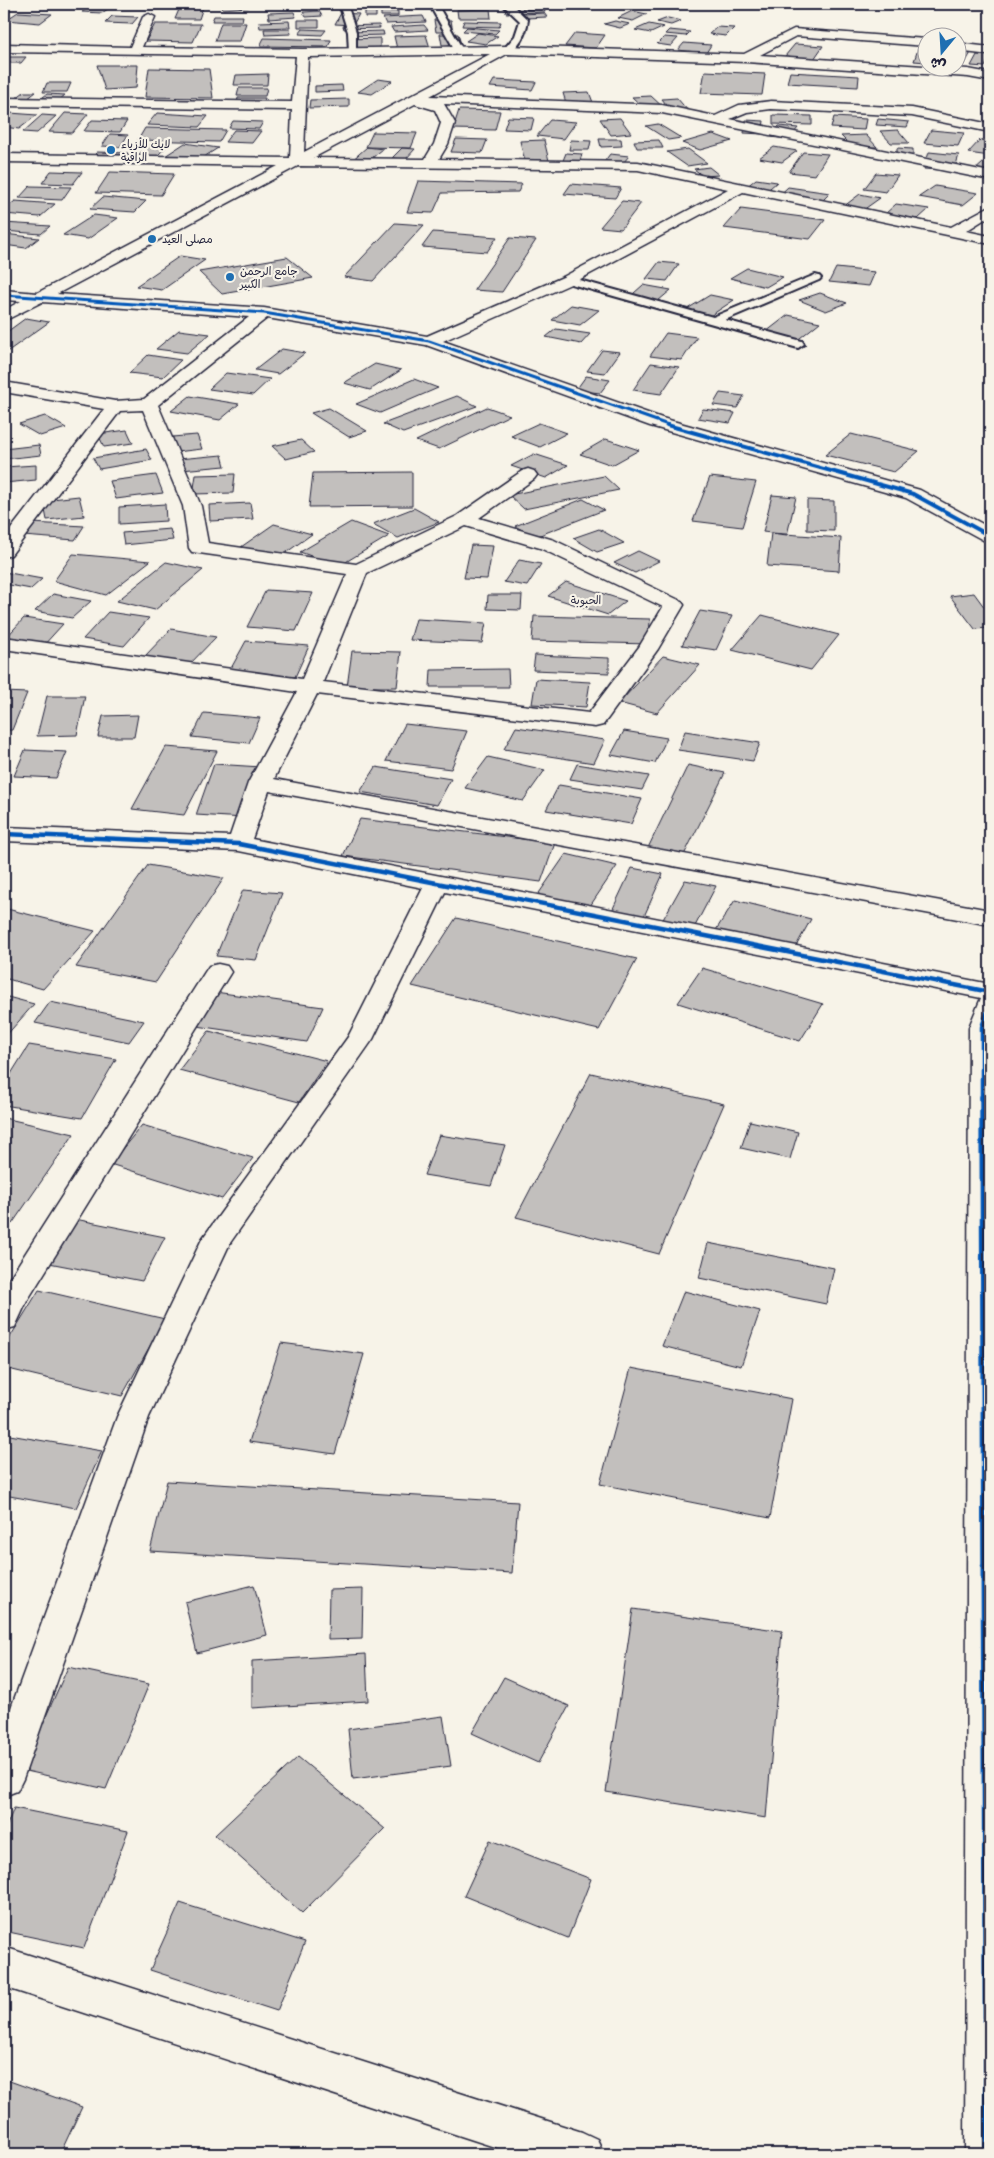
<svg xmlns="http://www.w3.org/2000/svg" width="994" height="2158" font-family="'Balsamiq Sans','Playpen Sans Arabic',sans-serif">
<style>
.building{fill:#c2bfbd;stroke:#22223b}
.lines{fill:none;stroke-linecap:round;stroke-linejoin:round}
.service-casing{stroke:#22223b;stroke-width:4}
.minor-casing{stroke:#22223b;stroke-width:3}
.service{fill:#f7f3e8;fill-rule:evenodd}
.minor{fill:#f7f3e8;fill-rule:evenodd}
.cycleway-far4-casing{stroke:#f7f3e8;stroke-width:5}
.cycleway-far3-casing{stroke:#f7f3e8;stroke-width:6}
.cycleway-far2-casing{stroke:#f7f3e8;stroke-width:8}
.cycleway-far1-casing{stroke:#f7f3e8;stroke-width:9}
.cycleway-casing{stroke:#f7f3e8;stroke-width:10}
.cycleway-far4{stroke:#0057b8;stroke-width:3}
.cycleway-far3{stroke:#0057b8;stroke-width:4}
.cycleway-far2{stroke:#0057b8;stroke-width:4.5}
.cycleway-far1{stroke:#0057b8;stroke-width:5.5}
.cycleway{stroke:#0057b8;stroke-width:7}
.poi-dot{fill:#1f6fb2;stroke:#f7f3e8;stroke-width:2}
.labels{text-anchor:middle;stroke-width:4.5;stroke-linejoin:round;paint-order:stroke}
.far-poi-label{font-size:11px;fill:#22223b;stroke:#f7f3e8;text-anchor:start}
.far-neighbourhood-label{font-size:11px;fill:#22223b;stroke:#f7f3e8}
</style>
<rect width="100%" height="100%" fill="#f7f3e8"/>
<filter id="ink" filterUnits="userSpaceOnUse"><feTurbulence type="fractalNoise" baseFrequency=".02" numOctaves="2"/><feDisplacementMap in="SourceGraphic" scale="10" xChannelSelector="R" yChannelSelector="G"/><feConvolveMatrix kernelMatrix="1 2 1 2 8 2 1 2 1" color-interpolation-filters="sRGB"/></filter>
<g filter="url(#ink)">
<path class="building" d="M204,4L199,19H175L181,5Z
M220,4H247L249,7L223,9Z
M354,4H370V9H354Z
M520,4H541L544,8L523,9Z
M92,5L112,6L102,13L82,12Z
M293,5H320L318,9H291Z
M490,9L491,18H458L457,10Z
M544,9L545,12L506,13L505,10Z
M319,11L322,16L306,17L303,12Z
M365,11H376V17H365Z
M381,11H398V16H381Z
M632,11L647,14L633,21L618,18Z
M18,12L52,14L40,23L6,20Z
M294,12L296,17L269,19L268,13Z
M341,13L359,14L353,25L335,24Z
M544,13L547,17L526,18L523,14Z
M112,16L138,17L132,24L105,23Z
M214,16H243L242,21H212Z
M423,16L426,22L386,24L383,18Z
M668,18L681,21L671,25L657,22Z
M298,20H319V27H298Z
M434,20H451L453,32H436Z
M289,21L290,27L260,28L259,22Z
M464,21L501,22L499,27L462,26Z
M615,21L630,24L620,28L604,24Z
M221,23H246L240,41H215Z
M155,24H201L193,42L146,41Z
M649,24L664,27L651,33L635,30Z
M379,25L380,28L344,29L343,26Z
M424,25L428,30L394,32L391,27Z
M467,27L499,30L495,34L463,31Z
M717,27L734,28L726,36L709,34Z
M264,29H290L291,34L265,35Z
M303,29L326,30L322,35L299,34Z
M669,30L690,32L686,36L665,34Z
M383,31L384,35L348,36L347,32Z
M478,33L498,36L486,44L466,41Z
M575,33L605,35L596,48L565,46Z
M440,34H458L461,44L442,45Z
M426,35L430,48L397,49L394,36Z
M664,37L678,38L671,46L657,44Z
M264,38L331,40L328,47L260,46Z
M380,38V48H348V39Z
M684,43L711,45L706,53L678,50Z
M795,44L823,46L814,59L785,56Z
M918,49L926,50V62L914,61Z
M960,50L972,51L965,63L956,62V56Z
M977,55L990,56L985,67L971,66Z
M4,57H26L21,63H4Z
M97,65H138L136,88L105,90Z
M149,68L209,69L213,98L145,97Z
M705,71L765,74L762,95L701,93Z
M790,72L859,76L858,87L787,83Z
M268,74L267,85H234L236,75Z
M378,79L392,81L372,94L358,92Z
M494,80L536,82L532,90L490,87Z
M47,83H71L67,92H43Z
M342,85L343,91L315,92V86Z
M239,88H267L265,96H237Z
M24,92H36L23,102L12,101Z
M589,92L594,105L567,106L563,93Z
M47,94L65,95L54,104L35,103Z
M651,96L665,109L646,110L632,97Z
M238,98H265L263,106L236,107Z
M677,98L689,112L673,113L662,99Z
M349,99V107L309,108L310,100Z
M459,110L500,111L495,130L453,129Z
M10,113L37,115L19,129L4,127V117Z
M65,113L88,114L72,133L49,132Z
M157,113L208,116L199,127L147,125Z
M42,115L56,116L37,133L23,132Z
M773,115L812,116V125L773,124Z
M508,117L534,118L531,130L504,129Z
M834,117L866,119L864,130L831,128Z
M620,118L631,133L611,135L600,119Z
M878,119L909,122L907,127L876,125Z
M92,120L127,121L120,132L84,131Z
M550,120L576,122L564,139L537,136Z
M746,120L764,121L762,134L744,133Z
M233,121L263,122L259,129L229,128Z
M658,124L681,138L668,140L646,126Z
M779,126L798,128L789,139L769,137Z
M145,128L226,130L219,142L138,140Z
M234,130L261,131L252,143L225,142Z
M898,130L909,143H891L880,131Z
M931,130L964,133L958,146L924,143Z
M373,132L417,133L411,148L366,147Z
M110,134L128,135L120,147L102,146Z
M713,134L732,141L700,150L682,143Z
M866,135L877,147L853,148L841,136Z
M456,139L487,140L482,153L451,152Z
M599,139H621L622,146L601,147Z
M544,140L550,165L526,166L520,141Z
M571,140L591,141L589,150H569Z
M659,140L663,148H637L634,141Z
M980,140L990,142V156L968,153Z
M185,143L218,148L199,160L165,156Z
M149,145L167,146L156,157L137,156Z
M367,147L383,149L367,162L351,161Z
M774,147L797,151L782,162L759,158Z
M402,148L415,149L406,159L392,158Z
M897,148L913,149V158H897Z
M688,149L707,163L687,166L667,152Z
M97,152L128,153L121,161L89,160Z
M803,152L828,154L815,175L789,172Z
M929,152L959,155L954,171L924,169Z
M566,153L582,154L579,164L562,163Z
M610,154L629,156L623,163L604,162Z
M984,162L990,163V176L972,173Z
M709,167L719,175L703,176L694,169Z
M51,171L82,172L73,184L42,183Z
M110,172L174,174L161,195L96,193Z
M876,173L898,175L886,192L864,189Z
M756,179L777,182L763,194L741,191Z
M418,181L522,184L518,192L442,193L433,213L407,212Z
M571,184L621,188L615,198L564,194Z
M30,186L71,187L62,200L19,198Z
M935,186L978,193L963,205L919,197Z
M788,187L830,193L818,205L775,199Z
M860,194L880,198L859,213L839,210Z
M103,197L146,201L135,212L90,209Z
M15,201L55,204L40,217L4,214V210Z
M622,201L641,203L621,229L600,227Z
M896,204L929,209L918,219L885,214Z
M741,209L825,220L810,239L724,228Z
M94,215L118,218L88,239L63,235Z
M4,223L50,226L41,234L4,231Z
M395,223L424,225L373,281L344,277Z
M433,232L497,237L487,252L422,247Z
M4,234L39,238L26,248L4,245Z
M510,238L536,240L502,292L474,290Z
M180,256L205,260L162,290L136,286Z
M287,257L313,278L222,294L199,272Z
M659,262L679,264L667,281L646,279Z
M747,268L783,277L766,287L730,278Z
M836,268L875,272L869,286L829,282Z
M643,285L671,290L652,306L625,301Z
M820,293L847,303L826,311L799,300Z
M710,295L734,300L704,320L679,314Z
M571,305L599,310L580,325L552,320Z
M788,315L820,322L795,342L762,335Z
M26,318L49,322L4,354V334Z
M556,329L590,334L581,344L546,337Z
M179,330L210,334L187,353L156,349Z
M666,333L697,337L682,360L650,356Z
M282,349L305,353L278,374L255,370Z
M602,350L620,352L605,373L587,371Z
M148,355L181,360L163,377L129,373Z
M651,363L679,367L661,394L633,390Z
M375,364L401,370L370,390L344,383Z
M226,373L270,379L253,395L209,389Z
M586,376L610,380L600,393L576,390Z
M414,379L438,388L380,413L356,404Z
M720,393L744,396L737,408L713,405Z
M190,396L239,404L220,420L171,411Z
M457,396L477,406L403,433L383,424Z
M487,407L510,415L439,449L416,441Z
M329,408L367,431L349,437L311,413Z
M703,409L735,413L730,423L698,418Z
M45,416L66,428L40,436L19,424Z
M539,423L567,433L540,447L511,436Z
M127,430L133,443L104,447L98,434Z
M851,434L919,451L894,472L825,455Z
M197,435L202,449L176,452L172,437Z
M606,439L639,450L612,465L580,454Z
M301,440L314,452L286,459L272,446Z
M39,445L41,455L4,459V449Z
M146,449L152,460L99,469L93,458Z
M534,454L568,465L546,478L511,466Z
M222,455L225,466L181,470L178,459Z
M36,465V480L4,483V467Z
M412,472V506L309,507L313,473Z
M235,474L233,493L193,494L196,475Z
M156,475L163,493L116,499L110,481Z
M604,476L619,490L524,509L509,495Z
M710,477L756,482L742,527L693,521Z
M772,495L796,497L787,535L763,532Z
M79,496L84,516L47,520L43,500Z
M583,499L604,510L535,537L515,526Z
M807,500L834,501V531L807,530Z
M250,503L253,519L210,521L209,505Z
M165,504L166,521L119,524V507Z
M414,508L439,522L398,538L373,524Z
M351,522L389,536L339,566L300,552Z
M32,523L84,526L75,540L23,536Z
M274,524L312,534L280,557L241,547Z
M170,529L173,540L124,545L122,533Z
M599,529L624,543L597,552L573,538Z
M771,533L841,538L839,571L767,566Z
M471,545L493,546L487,579L464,578Z
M638,551L659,561L635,573L614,563Z
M73,554L150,561L106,595L54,581Z
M519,560L541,564L527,586L504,582Z
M166,562L203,570L155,610L117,601Z
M4,572L42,579L31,589L4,584Z
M566,582L626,601L608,615L548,596Z
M266,590L313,593L296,631L247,627Z
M974,593L990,615V628L975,629L950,596Z
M53,594L91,601L72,618L35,611Z
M488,595H522L521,610L487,609Z
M700,611L732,616L716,650L682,645Z
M108,612L149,618L124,646L83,639Z
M762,615L839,635L811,670L732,650Z
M534,616L650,619L649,644L532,641Z
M24,618L63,624L42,647L4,640Z
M416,619L486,623L482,643L410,640Z
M171,629L216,637L188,666L143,658Z
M246,641L309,646L295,677L229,672Z
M352,651L401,652L397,687H347Z
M535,655L609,658V673L533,670Z
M663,656L700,665L657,713L619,703Z
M508,669L509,687H430L431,670Z
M536,679L590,682L586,707L532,704Z
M4,692L27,693L12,730H4Z
M47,696H85L77,735L37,736Z
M204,713L260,718L249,743L192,737Z
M138,715L134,737H98L103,716Z
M405,724L467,731L451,769L386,761Z
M516,727L605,740L594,763L504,749Z
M624,731L667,738L655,763L611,755Z
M685,731L760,743L753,761L678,750Z
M166,747L217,751L184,815L132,809Z
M25,750L67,752L56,778L14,776Z
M488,757L545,770L523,801L465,788Z
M214,764L261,767L244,818L196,815Z
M577,764L649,776L642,790L570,779Z
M688,765L725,773L683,857L646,852Z
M376,767L451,779L437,805L360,792Z
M559,785L642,799L631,824L546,810Z
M360,819L555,843L541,882L343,856Z
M566,854L617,866L588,909L537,896Z
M148,865L224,878L156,982L76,967Z
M632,868L663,874L641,923L609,917Z
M685,880L716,886L693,930L661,923Z
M243,890L282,893L256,960L216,956Z
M735,900L811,919L794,950L716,930Z
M7,909L95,931L43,989L4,978V913Z
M456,918L637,959L599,1030L412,986Z
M702,968L823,1004L800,1041L678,1003Z
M215,992L323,1007L307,1042L197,1026Z
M4,996L34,1004L4,1038Z
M50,1002L144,1021L129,1042L35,1023Z
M209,1031L327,1061L299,1102L179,1070Z
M29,1045L116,1059L82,1118L4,1105V1085Z
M591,1073L724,1104L659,1254L516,1217Z
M4,1118L74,1134L12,1224L4,1222Z
M750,1121L798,1132L790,1159L741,1148Z
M142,1125L253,1158L222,1199L110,1164Z
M439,1135L505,1145L491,1186L424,1175Z
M70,1218L165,1237L142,1281L44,1262Z
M708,1243L834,1268L826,1304L699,1278Z
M39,1290L165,1319L122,1396L4,1368V1347Z
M684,1291L760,1311L741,1366L662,1346Z
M281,1343L364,1354L335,1454L249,1442Z
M631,1368L792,1399L770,1518L600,1484Z
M4,1434L102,1451L76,1508L4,1495Z
M167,1481L518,1502L512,1573L150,1551Z
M254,1585L267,1635L197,1653L185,1602Z
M363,1589L362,1639L328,1640L329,1590Z
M633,1609L782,1631L766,1818L606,1792Z
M366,1654L368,1701L252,1708V1661Z
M68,1667L149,1684L106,1789L22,1770Z
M504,1677L569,1706L538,1763L472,1733Z
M443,1716L451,1766L353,1779L348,1729Z
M298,1757L385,1829L302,1913L215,1835Z
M14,1808L128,1831L84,1948L4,1931V1832Z
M490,1840L591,1879L568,1938L464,1896Z
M180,1903L305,1942L277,2011L150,1970Z
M4,2079L82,2107L60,2154H4Z"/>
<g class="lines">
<g class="service-casing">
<path id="service" d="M339,4H347L356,32V54L349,52L348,32Z
M429,4H437L463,50L462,52H456Z
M502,4H511L528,20C526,33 520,47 507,53L503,50L515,36L520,21Z
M815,275L819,276L821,278L819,280L725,320L802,341L804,344L798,348L564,282L562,280L568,277L713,317Z"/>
</g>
<g class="minor-casing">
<path id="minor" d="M149,14L155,17L142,47L302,49L507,46L744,54L794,29L926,39V46L796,36L760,55L968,69L990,73V81L968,77L746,62L507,54L430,96L662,105L715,116L739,105L771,101L912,108L990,124V132L912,116L771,109L747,112L730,119L990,172V180L662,113L444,104L455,123L448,144L439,159L638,162L951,227L990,206V216L966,231L990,236V244L743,192L573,283L443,341L662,418L920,490L990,528V542L983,540L906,498L650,426L426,345L267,318L158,405L201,506L208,543L356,564L457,516L522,471L528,469L534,471L537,475L534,479L479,518L554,540L681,601L684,605L658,649L603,725L595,727L317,694L274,779L990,910V925L269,791L252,839L990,984V2154H965L969,1027L981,998L445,892L373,1039L230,1243L149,1417L23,1779L17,1791L4,1796V1727L117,1417L202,1239L348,1037L423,888L239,851L4,841V827L230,836L248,783L297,692L4,649V637L302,679L347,574L192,552L189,548L183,506L143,410L120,411L11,555L4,557V538L104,409L4,392V382L115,401L144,399L249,317L42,302L4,321V310L21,301L4,300V290L37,293L278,166L4,162V154L290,158L292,110L4,106V98L292,102L296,56L4,52V44L130,47L143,17ZM490,54L304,152L308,57ZM415,104L435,110L441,123L434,144L425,159L313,158ZM298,166L638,170L728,189L563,277L427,336L264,308L57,294ZM466,526L540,548L663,607L639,647L589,713L323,682L367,573Z
M956,43L990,47V55L956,51Z
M218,964L227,966L231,972L27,1301L15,1327L4,1330V1287L205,972L209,966Z
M4,1947L582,2132L597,2139L604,2154H516L4,1987Z"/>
</g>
<use href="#service" class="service"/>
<use href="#minor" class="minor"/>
<g class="cycleway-far4-casing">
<path id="cycleway-far4" d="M4,295L264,313L429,341L671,426"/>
</g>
<g class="cycleway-far3-casing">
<path id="cycleway-far3" d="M667,425L913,494L990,536"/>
</g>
<g class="cycleway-far2-casing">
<path id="cycleway-far2" d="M4,834L239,844L990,992
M982,1098V1027L990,1004"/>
</g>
<g class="cycleway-far1-casing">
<path id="cycleway-far1" d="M982,1097L984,1568"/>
</g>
<g class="cycleway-casing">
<path id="cycleway" d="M984,1567L987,2154"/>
</g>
<use href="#cycleway-far4" class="cycleway-far4"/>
<use href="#cycleway-far3" class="cycleway-far3"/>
<use href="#cycleway-far2" class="cycleway-far2"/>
<use href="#cycleway-far1" class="cycleway-far1"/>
<use href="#cycleway" class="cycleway"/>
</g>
</g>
<g class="poi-dot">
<circle cx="111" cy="150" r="5"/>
<circle cx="152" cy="239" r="5"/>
<circle cx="230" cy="277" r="5"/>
</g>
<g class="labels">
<g class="far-poi-label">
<text x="121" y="148">لايك للأزياء<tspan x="121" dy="13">الراقية</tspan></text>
<text x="162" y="243">مصلى العيد</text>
<text x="240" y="275">جامع الرحمن<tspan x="240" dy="13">الكبير</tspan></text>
</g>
<g class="far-neighbourhood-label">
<text x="586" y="604">الحبوبة</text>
</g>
</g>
<rect width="994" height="2158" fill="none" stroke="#f7f3e8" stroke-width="20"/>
<rect x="10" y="10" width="974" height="2138" fill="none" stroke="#22223b" stroke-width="2" filter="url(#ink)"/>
<g transform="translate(942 52) rotate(198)"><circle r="24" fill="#f7f3e8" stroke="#a29fa3"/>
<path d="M0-4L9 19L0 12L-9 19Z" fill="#1f6fb2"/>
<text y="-8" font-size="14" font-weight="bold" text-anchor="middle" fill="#22223b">ش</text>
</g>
</svg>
